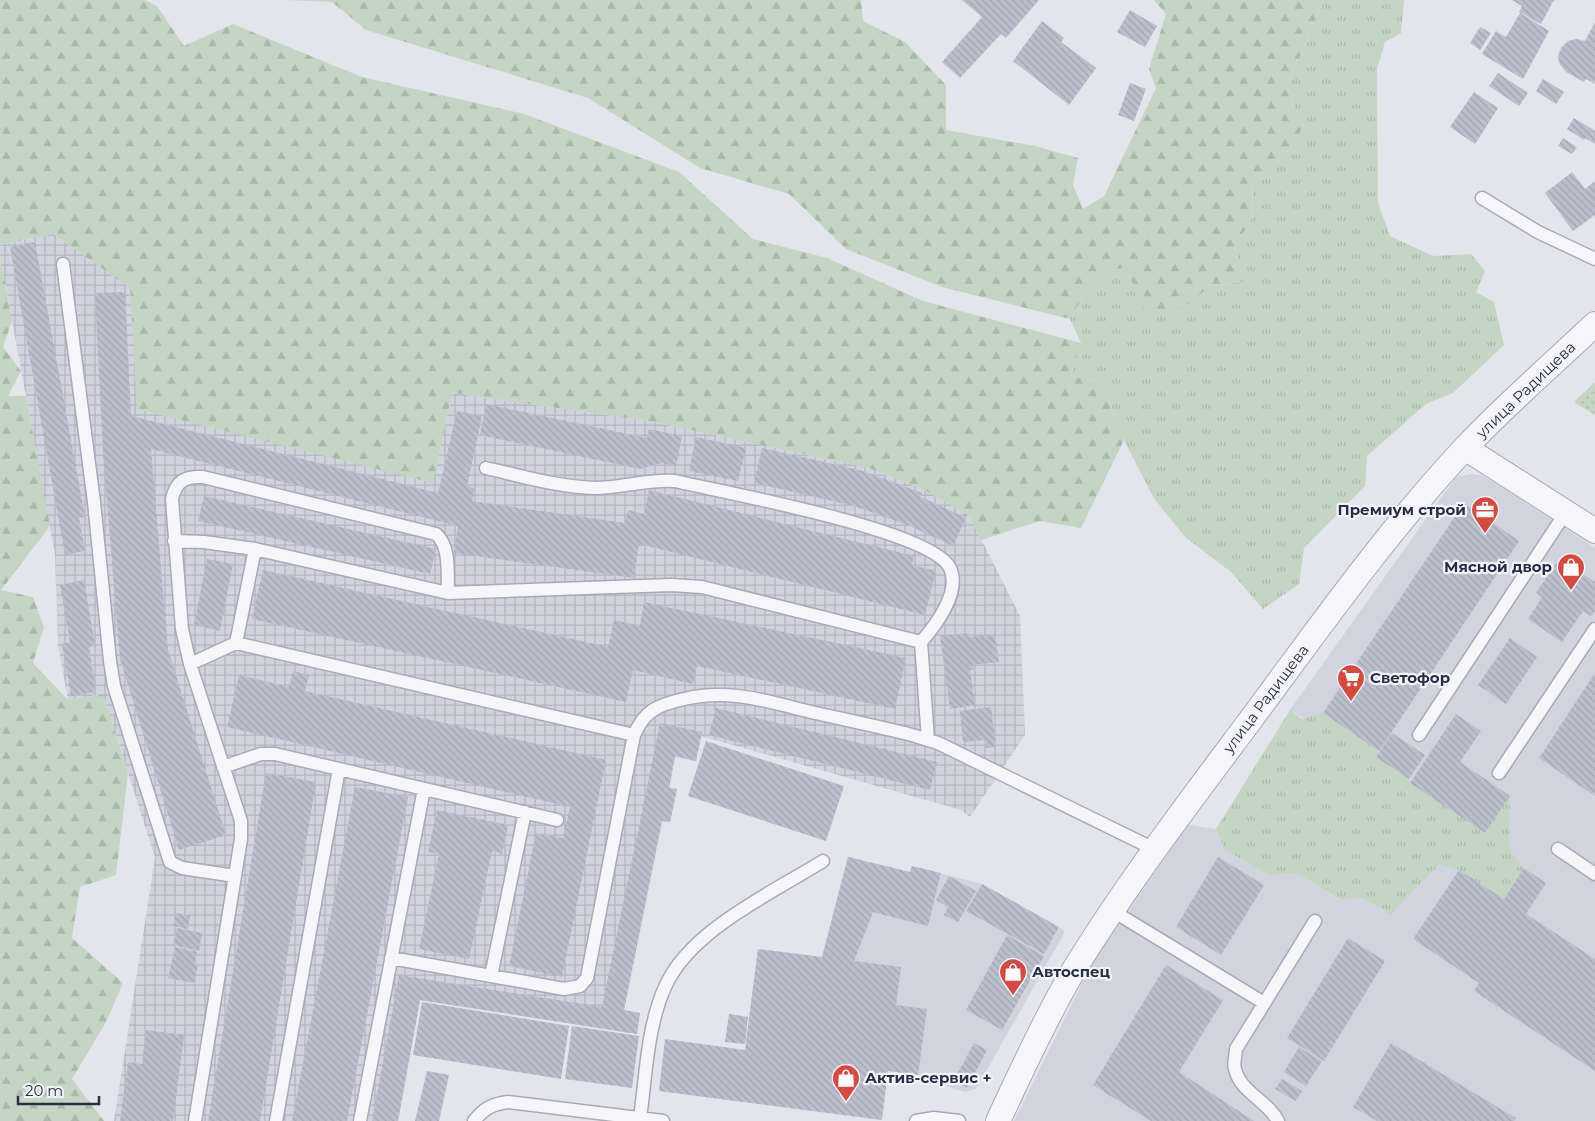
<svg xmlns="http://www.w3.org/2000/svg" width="1595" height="1121" font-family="Montserrat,sans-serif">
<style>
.built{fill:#d1d3de}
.industrial{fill:url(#industrial-grid)}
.grass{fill:url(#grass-tufts)}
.forest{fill:url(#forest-firs)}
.park{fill:url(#park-dots)}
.building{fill:url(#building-back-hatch)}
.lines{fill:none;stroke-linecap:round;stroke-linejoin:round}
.lane-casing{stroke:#a7aab7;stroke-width:15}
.street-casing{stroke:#a7aab7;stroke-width:26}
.lane{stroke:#f6f6fa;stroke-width:12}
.street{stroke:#f6f6fa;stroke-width:24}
.labels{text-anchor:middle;stroke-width:4.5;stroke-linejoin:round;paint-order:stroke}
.street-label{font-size:15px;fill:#292e45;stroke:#f3f4f9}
.poi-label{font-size:15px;font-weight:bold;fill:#292e45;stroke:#f3f4f9;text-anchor:start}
</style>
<defs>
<pattern id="industrial-grid" width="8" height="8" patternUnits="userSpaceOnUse" patternTransform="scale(1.25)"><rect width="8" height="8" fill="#d1d3de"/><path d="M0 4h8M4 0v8" fill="none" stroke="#b3b5c0"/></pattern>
<pattern id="grass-tufts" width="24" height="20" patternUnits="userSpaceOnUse" patternTransform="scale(1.25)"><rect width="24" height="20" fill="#c4d6c3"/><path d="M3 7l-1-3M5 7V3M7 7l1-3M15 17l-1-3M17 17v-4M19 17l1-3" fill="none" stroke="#a8b8a9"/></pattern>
<pattern id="forest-firs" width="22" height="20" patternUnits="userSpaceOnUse" patternTransform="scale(1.25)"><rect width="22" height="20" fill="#c4d6c3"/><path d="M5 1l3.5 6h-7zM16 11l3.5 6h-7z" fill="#a8b8a9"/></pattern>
<pattern id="park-dots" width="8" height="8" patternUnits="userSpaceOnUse" patternTransform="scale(1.25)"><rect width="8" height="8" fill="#c4d6c3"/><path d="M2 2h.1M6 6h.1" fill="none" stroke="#a8b8a9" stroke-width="1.8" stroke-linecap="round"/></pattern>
<pattern id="building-back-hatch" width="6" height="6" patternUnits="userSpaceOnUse" patternTransform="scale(1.25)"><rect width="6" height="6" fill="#bcbfcc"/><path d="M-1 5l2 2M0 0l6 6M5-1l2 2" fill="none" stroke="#a2a4b1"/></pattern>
</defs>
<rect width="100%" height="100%" fill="#e3e4ec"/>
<path class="built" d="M1472,474L1483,476L1510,492L1595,548V1121H1014L1091,965L1188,825L1216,829L1224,849L1270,876L1296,873L1340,900L1362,898L1391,915L1440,864L1459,870L1503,899L1524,868L1509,848L1510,797L1485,833L1410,783L1290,710L1456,477Z
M848,857L909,872L912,866L982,884L1059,927L1065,932L976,1089L965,1092L933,1082L918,1075L745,1050L758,949L822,957Z"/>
<path class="industrial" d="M53,234L130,288L138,409L433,482L452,393L649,421L869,468L924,490L969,515L1020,616L1025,735L970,817L961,810L701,736L696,761L675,757L669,787L677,789L670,822L662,821L624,1010L640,1013L637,1034L420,1000L398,1121H114L155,858L103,694L68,700L58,645L55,555L0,255V245Z"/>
<path class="grass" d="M1323,0H1404L1401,33L1385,42L1377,69L1378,203L1390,236L1433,256L1471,254L1485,271L1476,292L1494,302L1504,345L1453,393L1426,404L1367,456L1365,486L1304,548L1299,584L1263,609L1231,572L1185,537L1153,497L1124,440L1102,382L1070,376L1081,343L1070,319L1097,271L1126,268L1184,307L1211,285L1243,282L1235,247L1253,216L1252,183L1286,154L1304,126L1286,88Z
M1290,710L1302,719L1323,713L1379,751L1376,757L1409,779L1410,783L1485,833L1510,796L1509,848L1524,868L1504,899L1459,870L1440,864L1391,915L1362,898L1341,900L1296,873L1270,876L1224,849L1216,829Z"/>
<path class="forest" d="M0,0H145L157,6L184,46L233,24L362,77L524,114L679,172L753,239L827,258L923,301L1081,343L1070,376L1102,382L1124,440L1081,528L1040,521L981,540L969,515L924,490L869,468L649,421L452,393L433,483L137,409L130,288L53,234L0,245Z
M287,0H861L863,21L905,42L946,85V130L1035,146L1078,158L1073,185L1083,209L1104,196L1156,88L1149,69L1166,14L1154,0H1323L1286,88L1304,126L1286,154L1252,183L1253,216L1235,247L1243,282L1212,285L1184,307L1146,314L1126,268L1097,271L1070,319L942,287L846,249L789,194L700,168L588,98L366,30L332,2Z
M0,255L12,321L3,347L21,371L8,396H26L50,526L1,590L33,597L44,627L33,663L68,700L103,694L128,774L116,875L80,887L72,938L123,983L106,1022L72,1079L104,1121H0Z"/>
<path class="park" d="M1595,382V415L1574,402Z"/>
<path class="building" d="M962,0H1039L1006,38L1001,34L960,78L942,62L982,17Z
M1512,0H1554L1541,24L1519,12L1522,6Z
M1130,10L1157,26L1145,47L1117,32Z
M1520,13L1549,31L1523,79L1482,54L1496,31L1506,37Z
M1042,21L1064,38L1061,42L1096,68L1069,105L1013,61Z
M1595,22V84L1586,79L1584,82L1566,72L1559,63L1558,55L1562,47L1568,41L1576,39L1585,41Z
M1480,27L1491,33L1480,50L1470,43Z
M1498,73L1528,93L1519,106L1489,86Z
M1543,79L1564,92L1556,104L1536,91Z
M1130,83L1146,89L1134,121L1118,115Z
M1474,92L1498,108L1475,144L1450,127Z
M1574,118L1595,131V144L1585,138L1584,140L1567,129Z
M1563,138L1577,147L1572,154L1558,146Z
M1572,172L1585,189L1595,181V215L1573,231L1545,193Z
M35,242L85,517L79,518L85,551L65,555L10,247Z
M125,292L131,416L438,493L457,411L482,416L467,486L475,489L472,501L625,523L628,510L644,514L649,490L914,556L912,565L936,571L925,615L639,544L634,578L454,553L458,526L151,449L168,650L226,835L179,850L120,659L103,454L95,293Z
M486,404L647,438L649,429L682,436L676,466L661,463L640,469L480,435Z
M696,437L746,448L738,481L689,471Z
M762,448L863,471L922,493L921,497L966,518L953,546L910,526L854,506L754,483Z
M204,496L436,549L430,574L198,521Z
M1464,503L1519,541L1379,751L1323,713Z
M207,559L233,564L220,631L194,625Z
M1557,562L1565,567L1568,564L1595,582V611L1591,616L1583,611L1562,642L1528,619L1542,597L1536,593Z
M263,570L608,647L614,620L640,626L644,602L906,658L895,709L697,666L693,684L633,670L626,702L252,619Z
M84,580L95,645L89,647L96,692L71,696L62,644L70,642L60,585Z
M969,633V637L995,634L999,662L973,665L974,670H970L975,705L950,709L940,636Z
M1510,638L1537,657L1506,704L1478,685Z
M293,671L309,675L305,691L606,760L562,977L509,966L536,833L563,838L570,807L227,727L239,675L289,687Z
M1595,673V796L1539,758Z
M991,707L996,747L986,748L985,740L963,742L960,711Z
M716,708L937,762L930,790L709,735Z
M1456,714L1481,731L1460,762L1510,796L1485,833L1410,783Z
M660,723L702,732L696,761L675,756L669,788L677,789L670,822L662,821L624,1010L640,1013L637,1034L420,1000L398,1121H372L399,975L602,1007Z
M1392,733L1425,755L1409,779L1376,757Z
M706,741L844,786L826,841L688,796Z
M266,773L316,782L260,1121H208Z
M355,787L408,797L347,1121H292Z
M437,810L508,825L502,854L492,851L469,959L419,949L439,854L428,852Z
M848,857L910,872L912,866L941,873L928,926L873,912L854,961L901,967L896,1005L927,1009L918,1075L888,1071L882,1120L659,1091L665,1039L745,1050L758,949L822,957Z
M1218,857L1264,885L1221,955L1176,927Z
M1524,868L1546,883L1526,914L1595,959V1071L1474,991L1479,983L1413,939L1459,870L1504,899Z
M949,876L976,891L958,922L944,915L948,907L936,900Z
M982,884L1059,927L1044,954L966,911Z
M176,913L190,916L188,929L173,926Z
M177,928L202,933L199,951L173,945Z
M1007,935L1044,956L1002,1030L966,1010Z
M1348,938L1385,961L1324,1061L1287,1038Z
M175,947L197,952L194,966H198L194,983L168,978Z
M1166,965L1223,1000L1179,1072L1254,1121H1151L1093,1085Z
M422,1002L569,1026L561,1079L413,1055Z
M729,1014L748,1017L745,1044L725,1042Z
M572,1026L639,1036L632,1088L565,1079Z
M146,1030L184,1035L173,1121H120L128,1062L142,1064Z
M974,1043L987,1050L967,1088L954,1080Z
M1391,1043L1516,1118L1514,1121H1377L1353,1107Z
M1299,1047L1322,1061L1306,1086L1284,1072Z
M427,1071L449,1075L439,1121H415Z
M1282,1079L1302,1091L1296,1101L1275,1089Z"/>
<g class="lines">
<g class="lane-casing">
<path id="lane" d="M1482,198L1538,232L1595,259
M63,264L94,502L110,661L114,686L170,862L182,868L235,876
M486,468C521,476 559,487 595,488C622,488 647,479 675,481C721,492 932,530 950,568C961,592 936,625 921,642
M174,541L204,542L255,549L448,593L671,585L702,587L921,642L928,740
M236,643L255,549
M190,664L236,643L634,735C645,710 658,705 684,699C731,688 769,702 815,713C847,720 880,727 912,735L938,743L1154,849
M1419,735L1566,512
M223,767L261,754H275L557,820
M1499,773L1595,629
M1558,849L1595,874
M1113,911L1264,1003
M391,958L564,989L580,986L587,978L634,735
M491,976L525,812
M640,1118C646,1076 647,1027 665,987C690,930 772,893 823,861
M195,1121L241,839V821L190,664L182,629L172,499C176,481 185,476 203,477L436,534C451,547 447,574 448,593
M276,1121L339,769
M360,1121L424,789
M474,1121C484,1108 493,1104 508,1102L663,1121
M916,1121L934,1118L959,1121
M1278,1121C1268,1101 1240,1092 1235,1069C1233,1063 1236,1055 1236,1049L1315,921"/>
</g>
<g class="street-casing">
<path id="street" d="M1465,448L1595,531
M998,1121C1022,1070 1046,1017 1075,968C1127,884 1187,805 1246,726C1316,632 1384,535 1464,449C1505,405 1552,365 1595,324"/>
</g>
<use href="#lane" class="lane"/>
<use href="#street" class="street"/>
</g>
<defs>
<g id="office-pin" transform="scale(1.4375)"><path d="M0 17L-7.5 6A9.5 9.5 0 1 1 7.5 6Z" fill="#d74841" stroke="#f3f4f9"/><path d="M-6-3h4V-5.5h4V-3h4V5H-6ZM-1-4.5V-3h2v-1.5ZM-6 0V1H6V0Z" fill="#fff"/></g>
<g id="shop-pin" transform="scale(1.4375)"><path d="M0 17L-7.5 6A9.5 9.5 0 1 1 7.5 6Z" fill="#d74841" stroke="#f3f4f9"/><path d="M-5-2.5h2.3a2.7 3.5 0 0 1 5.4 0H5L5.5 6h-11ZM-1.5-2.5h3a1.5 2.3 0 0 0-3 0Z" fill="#fff"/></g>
<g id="supermarket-pin" transform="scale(1.4375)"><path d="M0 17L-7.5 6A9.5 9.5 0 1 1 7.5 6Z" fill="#d74841" stroke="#f3f4f9"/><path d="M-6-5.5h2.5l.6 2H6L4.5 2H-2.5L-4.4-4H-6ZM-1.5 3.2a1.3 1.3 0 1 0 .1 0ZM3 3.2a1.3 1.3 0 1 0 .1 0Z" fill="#fff"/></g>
</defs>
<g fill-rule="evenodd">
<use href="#office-pin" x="1485" y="510"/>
<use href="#shop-pin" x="1571" y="567"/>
<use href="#supermarket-pin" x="1351" y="678"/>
<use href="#shop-pin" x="1013" y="972"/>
<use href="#shop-pin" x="846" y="1078"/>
</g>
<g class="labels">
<g class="street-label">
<text transform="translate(1526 390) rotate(-44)" y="5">улица Радищева</text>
<text transform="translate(1266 699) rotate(-53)" y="5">улица Радищева</text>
</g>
<g class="poi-label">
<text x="1466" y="515" text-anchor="end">Премиум строй</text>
<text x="1552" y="572" text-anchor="end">Мясной двор</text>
<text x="1370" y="683">Светофор</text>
<text x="1032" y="977">Автоспец</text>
<text x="865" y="1083">Актив-сервис +</text>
</g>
</g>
<path d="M18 1096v8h81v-8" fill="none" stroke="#292e45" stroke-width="2.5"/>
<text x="25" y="1096" font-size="15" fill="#292e45" stroke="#f3f4f9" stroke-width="4" paint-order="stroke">20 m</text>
</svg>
